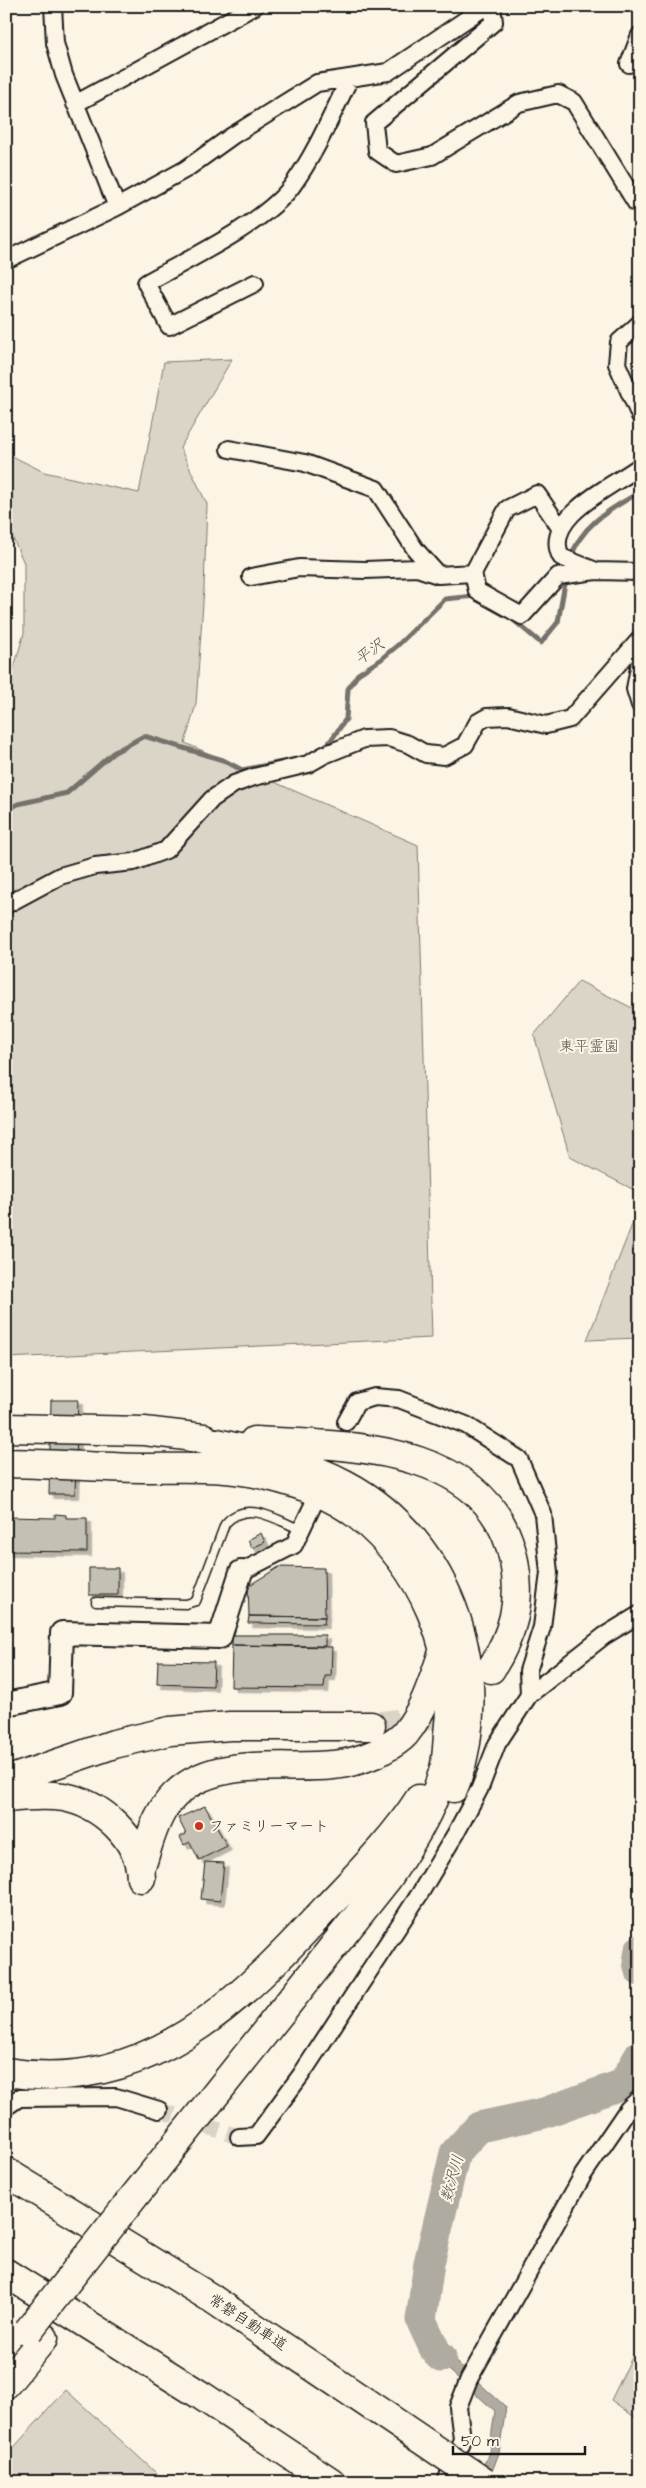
<svg xmlns="http://www.w3.org/2000/svg" width="646" height="2488" font-family="'Architects Daughter','Klee One',sans-serif">
<style>
.green{fill:#dbd5c8;stroke:#7c7872}
.water{fill:#b0aba1;stroke:#75726c}
.lines{fill:none;stroke-linecap:round;stroke-linejoin:round}
.stream{stroke:#75726c;stroke-width:5}
.river{stroke:#b0aba1;stroke-width:31}
.building{fill:#c4c0b3;stroke:#1c1c1c;filter:url(#shadow)}
.street-tunnel{stroke:#dad4c7;stroke-width:16;stroke-dasharray:16 8;stroke-linecap:butt}
.highway-tunnel{stroke:#dad4c7;stroke-width:28;stroke-dasharray:28 14;stroke-linecap:butt}
.lane-casing{stroke:#1c1c1c;stroke-width:11}
.street-casing{stroke:#1c1c1c;stroke-width:20}
.secondary-casing{stroke:#1c1c1c;stroke-width:26}
.highway-casing{stroke:#1c1c1c;stroke-width:31}
.lane{stroke:#fcf5e5;stroke-width:8}
.street{stroke:#fcf5e5;stroke-width:16}
.secondary{stroke:#fcf5e5;stroke-width:22}
.highway{stroke:#fcf5e5;stroke-width:28}
.highway-bridge-casing{stroke:#1c1c1c;stroke-width:31;stroke-linecap:butt}
.highway-bridge{stroke:#fcf5e5;stroke-width:28}
.poi-dot{fill:#c8321e;stroke:#fcf5e5;stroke-width:2}
.labels{text-anchor:middle;stroke-width:4;stroke-linejoin:round;paint-order:stroke}
.park-label{font-size:15px;fill:#555450;stroke:#fcf5e5}
.poi-label{font-size:15px;fill:#1c1c1c;stroke:#fcf5e5;text-anchor:start}
.street-label{font-size:15px;fill:#1c1c1c;stroke:#fcf5e5}
.water-label{font-size:16px;font-style:italic;fill:#575551;stroke:#fcf5e5}
</style>
<defs>
<filter id="shadow"><feDropShadow dx="4.5" dy="4.5" stdDeviation="0" flood-color="#0004"/></filter>
</defs>
<rect width="100%" height="100%" fill="#fcf5e5"/>
<filter id="ink" filterUnits="userSpaceOnUse"><feTurbulence type="fractalNoise" baseFrequency=".02" numOctaves="2"/><feDisplacementMap in="SourceGraphic" scale="10" xChannelSelector="R" yChannelSelector="G"/><feConvolveMatrix kernelMatrix="1 2 1 2 8 2 1 2 1" color-interpolation-filters="sRGB"/></filter>
<g filter="url(#ink)">
<path class="green" d="M232,359L180,448L207,504L204,588L196,704L185,743L418,845L432,1338L6,1358V681H10L24,633V563L6,523V453L44,472L139,493L164,362Z
M579,981L640,1012V1193L570,1157L534,1035Z
M640,1204V1338L587,1340Z
M640,2341V2421L611,2400Z
M66,2390L166,2482H6V2456Z"/>
<path class="water" d="M426,2319L440,2348L506,2407L499,2453L488,2482H477L489,2452L495,2411L432,2355L416,2322Z"/>
<g class="lines">
<path class="stream" d="M571,558C581,524 611,509 640,492
M510,617L541,643L558,622L566,578
M321,748L329,743L346,719L348,689L358,674L380,660L398,645L445,599L475,596
M6,810L18,804L67,793L113,753L144,736L223,760L242,770L297,759"/>
<path class="river" d="M640,1950L638,1962L640,1971
M441,2357L436,2352L421,2320L429,2263L455,2153L479,2127L544,2113L623,2084L640,2055"/>
</g>
<path class="building" d="M51,1400H78L75,1494H49Z
M55,1514L66,1515V1518H87V1552L6,1551V1517L55,1518Z
M261,1533L265,1542L252,1548L248,1540Z
M279,1567L324,1568L325,1617L249,1616L248,1586Z
M89,1568H118V1595H89Z
M249,1616L325,1617L324,1624L248,1623Z
M232,1635H325V1646L232,1645Z
M232,1645L332,1647L331,1676H325L324,1688L231,1687Z
M158,1661L214,1662L213,1686L157,1684Z
M205,1806L227,1846L199,1860L190,1842L184,1845L180,1837L186,1834L178,1818Z
M205,1862L224,1863L220,1901L201,1899Z"/>
<g class="lines">
<path class="street-tunnel" d="M159,2110L239,2137"/>
<path class="highway-tunnel" d="M371,1726C406,1723 440,1718 466,1693"/>
<g class="lane-casing">
<path id="lane" d="M96,1602L186,1604L196,1601L225,1524C246,1499 276,1519 301,1530"/>
</g>
<g class="street-casing">
<path id="street" d="M53,6L55,43L64,75L117,207
M492,6L494,22L374,123L377,151L396,164L432,156L519,103L558,94L574,102L636,203L640,205
M629,64L640,35
M75,104L255,6
M6,260L117,207L186,169L232,136L317,83L388,72L486,6
M255,283L169,326L146,283C187,260 265,223 292,186C316,153 332,114 350,78
M640,323L619,342L617,364L640,416
M229,449L305,463L376,489L415,549L438,575L473,573
M640,466C614,486 541,517 561,557L596,571L640,572
M561,529L537,494L507,509L473,573L477,591L522,616L558,576L596,571
M251,577L299,568L365,570L417,568L438,575
M640,662L635,689L640,705
M6,905L60,876L95,866L134,862L166,850L212,799L234,784L254,777L308,764L324,755L364,739L389,738L408,744L426,754L444,756L465,745L478,722L487,717L508,716L546,725L570,719L640,639
M346,1422L357,1402L375,1397L399,1399L466,1425L519,1459L543,1514L549,1573L542,1627L528,1671L529,1695
M241,1572L294,1545L313,1505
M6,2107L19,2098L116,2097L159,2110
M239,2137L256,2136L301,2075L419,1895L456,1833L480,1788L497,1744L529,1695L604,1636L640,1614
M446,2482L462,2439L458,2407L469,2379L583,2175L628,2109L640,2098"/>
</g>
<g class="secondary-casing">
<path id="secondary" d="M6,1704L60,1693L62,1633L220,1637L241,1572"/>
</g>
<g class="highway-casing">
<path id="highway" d="M6,1428L144,1431L204,1438
M186,1436C240,1449 296,1458 345,1484C453,1541 495,1677 454,1788
M254,1441C348,1445 491,1444 514,1561C522,1602 513,1634 491,1669
M6,1463C51,1464 96,1467 141,1468C184,1468 225,1465 268,1476C297,1483 331,1495 356,1514C423,1567 459,1650 448,1734C447,1747 447,1761 443,1772C432,1811 410,1845 388,1878L129,2203
M6,1781L114,1744L170,1731L230,1726H371
M6,1798C25,1796 45,1794 64,1797C101,1804 140,1838 141,1878
M141,1867C148,1847 152,1826 164,1808C202,1752 277,1771 333,1765C349,1764 363,1759 377,1753C386,1748 398,1742 405,1734C424,1710 432,1684 442,1655
M6,2072C149,2095 240,2001 328,1906C360,1872 394,1838 419,1799
M6,2172L211,2298
M6,2273L202,2396L331,2482
M6,2384L44,2338"/>
</g>
<use href="#lane" class="lane"/>
<use href="#street" class="street"/>
<use href="#secondary" class="secondary"/>
<use href="#highway" class="highway"/>
<g class="highway-bridge-casing">
<path id="highway-bridge" d="M211,2298L484,2482
M28,2331L129,2203"/>
</g>
<use href="#highway-bridge" class="highway-bridge"/>
</g>
</g>
<circle class="poi-dot" cx="199" cy="1826" r="5"/>
<g class="labels">
<g class="park-label">
<text x="589" y="1051">東平霊園</text>
</g>
<g class="poi-label">
<text x="209" y="1831">ファミリーマート</text>
</g>
<g class="street-label">
<text transform="translate(248 2322) rotate(33)" y="5">常磐自動車道</text>
</g>
<g class="water-label">
<text transform="translate(369 651) rotate(-36)" y="6">平沢</text>
<text transform="translate(451 2178) rotate(-74)" y="6">数沢川</text>
</g>
</g>
<rect width="646" height="2488" fill="none" stroke="#fcf5e5" stroke-width="25"/>
<rect x="12" y="12" width="621" height="2463" fill="none" stroke="#1c1c1c" stroke-width="2" filter="url(#ink)"/>
<path d="M453 2446v8h132v-8" fill="none" stroke="#1c1c1c" stroke-width="2.5"/>
<text x="461" y="2446" font-size="15" fill="#1c1c1c" stroke="#fcf5e5" stroke-width="4" paint-order="stroke">50 m</text>
</svg>
